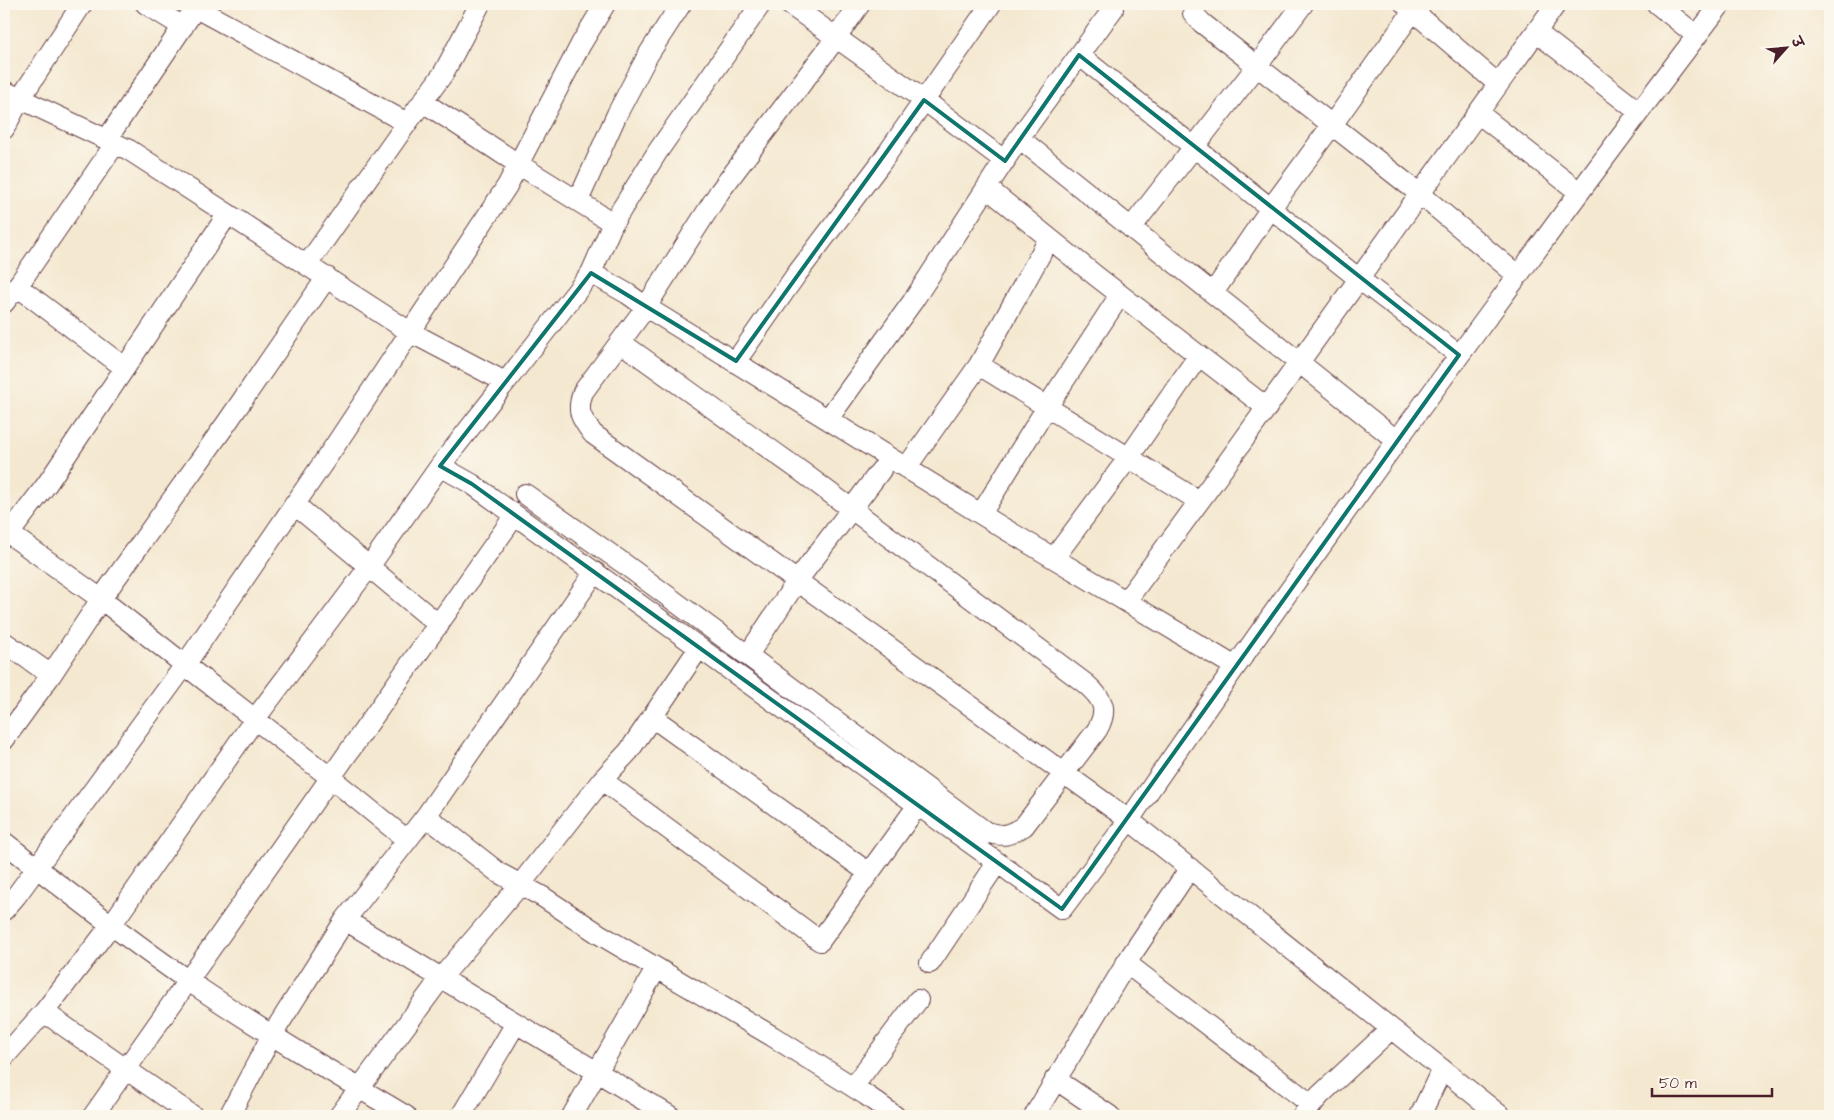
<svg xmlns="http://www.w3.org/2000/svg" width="1834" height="1120" font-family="'Architects Daughter','Playpen Sans Deva',sans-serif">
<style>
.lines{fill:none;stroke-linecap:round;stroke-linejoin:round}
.minor-casing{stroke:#643d44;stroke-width:22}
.minor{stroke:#fff;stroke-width:20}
.marked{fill:none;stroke:#0f766e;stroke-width:4;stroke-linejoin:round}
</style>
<rect width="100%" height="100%" fill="#fbf7ec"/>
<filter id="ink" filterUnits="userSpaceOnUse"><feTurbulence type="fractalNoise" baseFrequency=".02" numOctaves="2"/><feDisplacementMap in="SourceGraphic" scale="10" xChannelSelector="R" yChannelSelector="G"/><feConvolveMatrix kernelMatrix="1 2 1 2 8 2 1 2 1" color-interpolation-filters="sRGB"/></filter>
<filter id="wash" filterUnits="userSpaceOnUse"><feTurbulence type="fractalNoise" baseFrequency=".0096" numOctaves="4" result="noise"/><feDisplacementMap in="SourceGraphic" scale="20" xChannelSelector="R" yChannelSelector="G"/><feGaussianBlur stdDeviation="1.12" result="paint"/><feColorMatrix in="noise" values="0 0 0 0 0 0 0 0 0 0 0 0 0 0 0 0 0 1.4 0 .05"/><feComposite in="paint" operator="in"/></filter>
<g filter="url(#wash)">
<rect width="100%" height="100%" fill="#f4e8d0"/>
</g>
<g filter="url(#ink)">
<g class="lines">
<g class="minor-casing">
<path id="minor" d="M146,4L183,27
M789,4L924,100L1005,161
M860,4L836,38L720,191L646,307L583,392C576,412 581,418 593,434L1129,820L1062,909L472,484L440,466L591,273L628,294L646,307L1000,526L1234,666
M1196,4L1193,13L1202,23L1420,194L1517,275
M1405,4L1498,84
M1657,4L1697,36
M196,8L407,123
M1536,32L1639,112
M1079,55L1359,279L1459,355
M4,91L129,150L410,332L505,382
M423,102L518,164L613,223
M1478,113L1579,192
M4,129L20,99L82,4
M1019,138L1396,440
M107,139L198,4
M987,188L1096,276L1267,408
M578,201L617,114L648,55L681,4
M1131,228L1257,66L1303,4
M307,265L407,123L443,74L480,4
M591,273L613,223L658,151L761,4
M17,286L125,368
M1213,293L1271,208L1332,125L1418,4
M4,303L21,281L115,144
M736,361L796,275L880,164L991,4
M979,365L1199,501
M828,419L913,301L1019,138L1113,9
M906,468L979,365L1049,239
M525,494L623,563L986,832C1004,837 1008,836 1024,826L1097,730C1109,709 1103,699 1086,684L802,472L620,342
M294,504L439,625
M981,514L1047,407L1120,295
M4,530L101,599L185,665L331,778L407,840
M9,534L47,484L228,214
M1054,558L1129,457L1199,355
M1126,601L1217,477L1556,4
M4,642L51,675
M748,655L797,581L881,470
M652,717L869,873
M4,740L51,675L101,599L226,424L327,277
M602,780L820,941L918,805
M426,816L499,873L543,897L599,934L772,1036L866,1095L895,1116
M4,842C66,891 130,941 196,986C264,1032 335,1074 406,1116
M4,910L16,896L185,665L336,444L507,186L581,44L605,4
M345,920L670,1116
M930,963L997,863
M1126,963L1312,1105
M44,1012L193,1116
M4,1057L44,1012L112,924L255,719L369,567L440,466
M1055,1079L1110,1116
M853,1087L918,1000
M93,1116L515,515
M229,1116L272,1035L345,920L426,816L595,572
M339,1116L441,978L520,885L602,780L629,751L699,648
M461,1116L516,1023
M572,1116L656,969
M1034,1116L1132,954L1190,868
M1302,1116L1320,1095L1391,1029
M1420,1116L1442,1069
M1501,1116L1129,820C1248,647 1369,477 1494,308C1569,206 1644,104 1721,4"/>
</g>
<use href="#minor" class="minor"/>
</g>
</g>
<path class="marked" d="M1079,55L1459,355L1062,909L472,484L440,466L591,273L736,361L924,100L1005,161Z"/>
<rect width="1834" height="1120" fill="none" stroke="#fbf7ec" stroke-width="20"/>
<g transform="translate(1786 48) rotate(63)" stroke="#fbf7ec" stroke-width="4" paint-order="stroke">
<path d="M0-4L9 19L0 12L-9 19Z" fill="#4a1f2b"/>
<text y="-8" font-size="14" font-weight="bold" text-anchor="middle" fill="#4a1f2b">उ</text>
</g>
<path d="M1652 1088v8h120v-8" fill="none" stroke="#4a1f2b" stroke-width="2.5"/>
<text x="1659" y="1088" font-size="15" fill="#4a1f2b" stroke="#fbf7ec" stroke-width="4" paint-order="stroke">50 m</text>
</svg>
